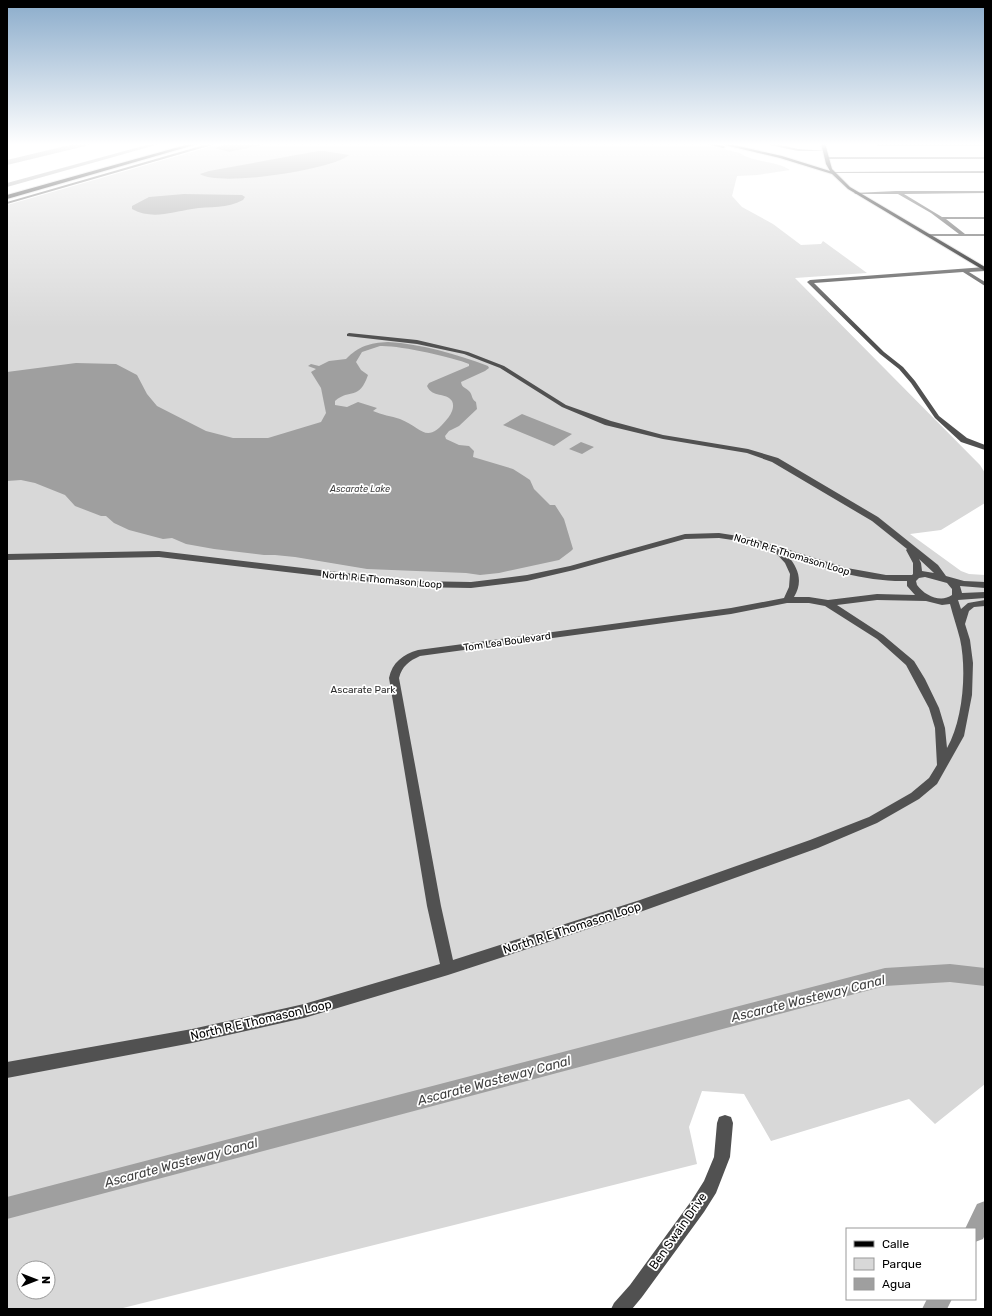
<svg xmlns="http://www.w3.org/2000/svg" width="992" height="1316" font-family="Rubik,sans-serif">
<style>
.green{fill:#d8d8d8;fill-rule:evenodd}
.water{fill:#9f9f9f;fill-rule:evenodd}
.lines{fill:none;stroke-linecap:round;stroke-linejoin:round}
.canal{fill:#9f9f9f;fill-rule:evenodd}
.major-casing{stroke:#dbdbdb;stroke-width:2}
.highway-casing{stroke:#dbdbdb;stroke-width:2}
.minor{fill:#515151;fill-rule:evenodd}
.major{fill:#000;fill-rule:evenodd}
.highway{fill:#000;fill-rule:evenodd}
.labels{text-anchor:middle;stroke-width:3.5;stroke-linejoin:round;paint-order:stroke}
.far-water-label{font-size:9px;font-style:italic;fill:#404040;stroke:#fff}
.street-label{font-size:10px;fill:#000;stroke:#fff}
.park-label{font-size:10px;fill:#2f2f2f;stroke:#fff}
.near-street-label{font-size:12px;fill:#000;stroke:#fff}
.near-water-label{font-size:13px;font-style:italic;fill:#404040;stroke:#fff}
</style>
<rect width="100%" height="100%" fill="#fff"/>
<path class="green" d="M223,143H696L740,153C754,163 775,160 790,170L757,175L737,176L732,196L742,207L773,224L801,245L821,244L823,241L867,273L795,278L980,465L985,473V503L941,530L910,534L961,571L969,574L985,575V1084L935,1124L909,1099L771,1141L744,1094L702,1091L689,1127L697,1164L119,1309H7V205ZM24,1268H48V1292H24Z"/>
<path class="water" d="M78,143H98L7,165V160Z
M230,143H272L229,152L215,148Z
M318,151H325L349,155C332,170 219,187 200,174L209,171Z
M184,194L242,195L245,197L243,200C227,209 210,206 192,209C172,212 152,220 132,209V206L149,197Z
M388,342C422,344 456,354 488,366L489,368L485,371L461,382C462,388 465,387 469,391C473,395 471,399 476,402L477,409L459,426L449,431L445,436L446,439L459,445L469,446L474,451L473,457L513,469L524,476L530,480L534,489L550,505H555L564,519L573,549L571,551L559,560L499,573L480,575L466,573L367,569L295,557L275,555H264L214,549L186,544L172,538L163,539L129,530L114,523L106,516H101L75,506L65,495L35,483L21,480L7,481V372L76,363L116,364L137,375L147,394L157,406L206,431L233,438H268L321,422L326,413L321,388L311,372L316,369L308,366L311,364L319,366L329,361L346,359C359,346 369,343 388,342ZM380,346C398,345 453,357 469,364V366L429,383L427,386C432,398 446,392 452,401C455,407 451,414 448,418C426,446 423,428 400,419C391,416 382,415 373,411L377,408L358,402L347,407L335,405V401C350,388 359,401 368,375L361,370L356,362L362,352Z
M522,414L572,434L554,446L503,425Z
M581,442L594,447L582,454L569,449Z"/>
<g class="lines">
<path class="canal" d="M154,143H163L7,187V183Z
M950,964L985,968V986L950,982L885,986L7,1219V1197L885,968Z
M985,1201V1235L983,1239L975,1242V1229H965L977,1204Z
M927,1299H952L947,1309H922Z"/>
<g class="major-casing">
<path id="major" d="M711,143L724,146L725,147L723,148L702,143Z
M716,143H725L782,156L830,171L826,164L821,143H825L832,169L850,187L985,267V271L848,189L832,174L780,158Z"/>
</g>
<g class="highway-casing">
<path id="highway" d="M193,143H201L7,199V195Z"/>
</g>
<path class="minor" d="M211,143H219L7,204V202Z
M761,143H771L798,149L827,151H798Z
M878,144H985V146H877Z
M827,157H985V159H826Z
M985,171V173H830L832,172Z
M896,191H985V193L904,194L942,217H985V219H946L965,234H985V236H926L928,234H959L931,213L898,194H856L854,193Z
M985,267V271L969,272L985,282V286L963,272L814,283L884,352L903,367L915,381L939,416L967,438L985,445V450L961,442L935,418L911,383L899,369L880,354L807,282L810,280Z
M349,333L417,340L468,352L504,366L566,405L611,421L663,435L748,449L778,458L878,517L938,565L946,576L964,581L985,582V588L960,586L962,593L985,592V598L958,600L961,609L968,603L985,600V606L974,607L969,611L965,624L970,640L973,663L972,695L964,736L937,784L919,799L877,823L818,848L640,912L448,975L304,1018L192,1043L7,1078V1062L192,1029L304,1004L440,964L427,906L389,678C392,663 403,654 418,650L731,608L784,598L789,587L790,574L785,563L774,551L746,542L719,538L685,539L574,570L527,581L471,588L414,587L159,557L7,560V554L159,551L414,581L471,582L527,575L570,566L685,534L719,533L751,538L847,568L886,575H912L913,574V563L906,550L907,549L872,521L772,462L747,453L663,439L605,425L562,407L500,368L464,354L417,344L347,336V334ZM788,556C826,569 866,582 907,581V586L915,595L877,594L828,600L809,597H794C803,582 799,569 788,556ZM919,559L934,573L922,571L921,563ZM925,577L947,583L952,589V595C941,603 925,596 917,585L916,581L919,578ZM877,600L926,601L942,605L950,604C953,616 957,627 960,639C967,671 963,720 947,748L945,728L939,708L925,679L914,661L883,635L837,605ZM787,603H809L825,606L877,639L906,665L929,708L935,728L937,765L929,778L911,793L869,817L810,840L640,900L453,960L441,906L399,678C402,666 409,661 420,656L731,614Z
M725,1115L731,1117L733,1123L730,1157L716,1193L704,1212L642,1297L632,1309H611L614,1303L630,1285L692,1200L704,1181L714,1157L717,1123L719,1117Z"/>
<use href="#major" class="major"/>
<use href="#highway" class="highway"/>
</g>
<linearGradient id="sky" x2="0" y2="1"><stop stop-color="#8baccb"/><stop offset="0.44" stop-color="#fff"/><stop offset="1" stop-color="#fff" stop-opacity="0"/></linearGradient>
<rect width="992" height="328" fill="url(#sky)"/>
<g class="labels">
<g class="far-water-label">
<text x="360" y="492">Ascarate Lake</text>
</g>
<g class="street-label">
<text transform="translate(792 554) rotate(17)" y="4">North R E Thomason Loop</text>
<text transform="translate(382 579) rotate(5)" y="4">North R E Thomason Loop</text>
<text transform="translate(507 641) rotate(-8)" y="4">Tom Lea Boulevard</text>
</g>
<g class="park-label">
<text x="363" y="693">Ascarate Park</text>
</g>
<g class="near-street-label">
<text transform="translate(572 928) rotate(-18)" y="4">North R E Thomason Loop</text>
<text transform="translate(261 1020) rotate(-13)" y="4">North R E Thomason Loop</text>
<text transform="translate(678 1231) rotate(-55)" y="4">Ben Swain Drive</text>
</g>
<g class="near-water-label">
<text transform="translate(808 998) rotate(-14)" y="5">Ascarate Wasteway Canal</text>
<text transform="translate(494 1080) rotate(-15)" y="5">Ascarate Wasteway Canal</text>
<text transform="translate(181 1162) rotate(-15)" y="5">Ascarate Wasteway Canal</text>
</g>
</g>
<rect width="992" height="1316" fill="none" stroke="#000000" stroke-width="16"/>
<rect x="846" y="1228" width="130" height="72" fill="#ffffff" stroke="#999999"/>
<rect x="854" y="1241" width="20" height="6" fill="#000000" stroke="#999999"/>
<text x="882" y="1248" font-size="12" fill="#000000">Calle</text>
<rect x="854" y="1258" width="20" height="12" fill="#d8d8d8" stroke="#999999"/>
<text x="882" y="1268" font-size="12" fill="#000000">Parque</text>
<rect x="854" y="1278" width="20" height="12" fill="#9f9f9f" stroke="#999999"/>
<text x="882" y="1288" font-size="12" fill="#000000">Agua</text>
<g transform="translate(36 1280) rotate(90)"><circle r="19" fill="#ffffff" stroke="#999999"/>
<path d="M0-3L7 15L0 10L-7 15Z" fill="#000000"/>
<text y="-6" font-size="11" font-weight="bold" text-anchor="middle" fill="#000000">N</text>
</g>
</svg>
